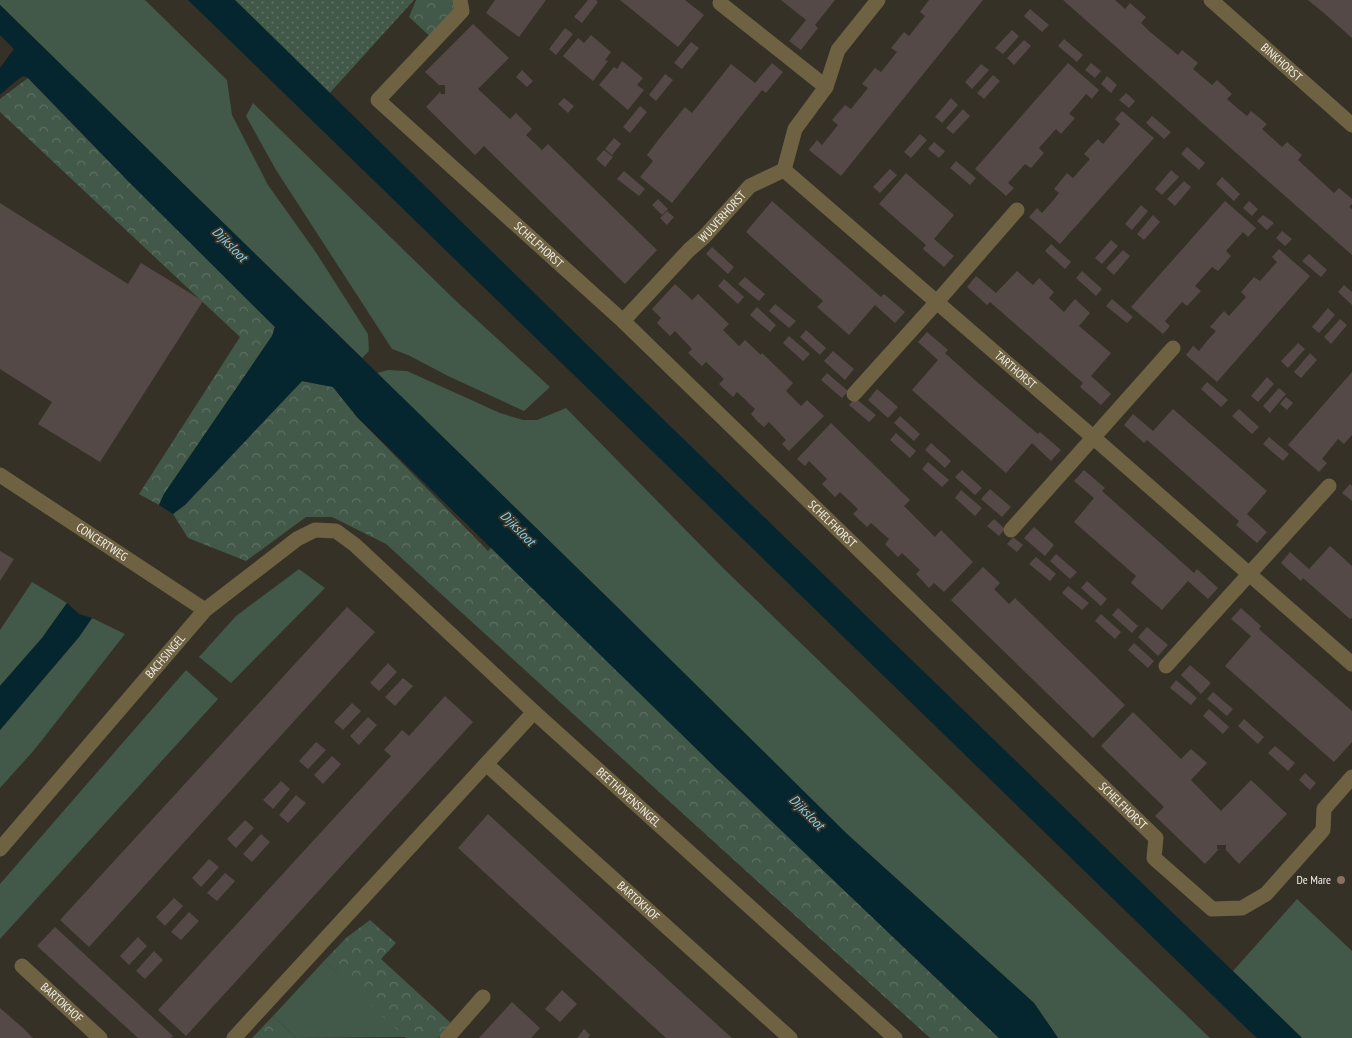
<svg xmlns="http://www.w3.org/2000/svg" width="1352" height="1038" font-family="'PT Sans Narrow',sans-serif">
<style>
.grass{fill:#425848}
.forest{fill:url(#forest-crowns)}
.park{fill:url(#park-dots)}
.water{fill:#05262e}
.building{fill:#554947}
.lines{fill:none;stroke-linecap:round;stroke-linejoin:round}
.minor{stroke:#6e6242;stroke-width:15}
.education-dot{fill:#8d6e63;stroke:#353127;stroke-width:2}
.labels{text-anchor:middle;stroke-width:4;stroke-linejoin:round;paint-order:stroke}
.street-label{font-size:12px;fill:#f1eee8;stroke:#353127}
.poi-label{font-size:12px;fill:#f1eee8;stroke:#353127;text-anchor:end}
.water-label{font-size:14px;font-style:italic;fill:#85d0e5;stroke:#353127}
</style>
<defs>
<pattern id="forest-crowns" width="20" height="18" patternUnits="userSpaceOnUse" patternTransform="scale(1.25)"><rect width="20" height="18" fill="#425848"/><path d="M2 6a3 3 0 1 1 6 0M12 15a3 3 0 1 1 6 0" fill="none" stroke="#5e7062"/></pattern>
<pattern id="park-dots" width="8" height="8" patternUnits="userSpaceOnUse" patternTransform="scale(1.25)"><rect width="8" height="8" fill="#425848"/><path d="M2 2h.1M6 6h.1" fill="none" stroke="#5e7062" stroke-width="1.8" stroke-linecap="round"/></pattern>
</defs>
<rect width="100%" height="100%" fill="#353127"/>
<path class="grass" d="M0,0H145L227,80L232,115L268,185L315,251L368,334L369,351L362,358L0,5Z
M253,103L455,300L550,387L524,411L448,376L408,355L392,349L276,170L246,116Z
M388,370L407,371L500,413L523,420H537L566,408L723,568L1210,1038H1058L1034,1003L847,834L610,600L377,373Z
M299,569L325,588L231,683L199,657L236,616Z
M32,582L67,603L42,638L0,686V630Z
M92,618L125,634L35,749L0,788V730L79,637Z
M186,670L218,699L0,939V884Z
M1297,899L1352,951V1038H1302L1233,971Z
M324,961L407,1037L296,1038L273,1016Z"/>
<path class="forest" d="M416,0H460L434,40L409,17Z
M28,78L127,180L275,327L272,336L164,494L159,505L139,494L240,337L0,112V99Z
M302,381L333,387L357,417L488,551L492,547L718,770L999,1038H930L386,544L332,517H306L246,561L188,538L173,514Z
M370,920L396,943L381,959L452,1024L438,1038H406L324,961L346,938Z
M273,1016L296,1038H252Z"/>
<path class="park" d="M200,0H414L318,106Z"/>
<path class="water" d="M188,0H235L670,426L1302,1038H1257L1241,1023Z
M0,5L610,600L847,834L1034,1003L1058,1038H999L718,770L357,417L333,387L302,381L185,505L173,514L159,505L164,494L272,336L275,327L127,180L28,78L24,76C20,77 3,92 0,95V68L14,49L0,35Z
M67,603L79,614L92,618L79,637L0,730V686L42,638Z"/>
<path class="building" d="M495,0H546L519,37L486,13Z
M588,0H596L598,2L582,23L574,17Z
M620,0H685L704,15L678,47Z
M781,0H835L815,25L818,28L801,50L789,41L806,20Z
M929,0H983L841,176L809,150L817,140L822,145L838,125L832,120L845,105L851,109L868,88L862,84L875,68L881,72L897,52L891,48L904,32L909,36L925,16L920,12Z
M1063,0H1115L1125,9L1130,3L1146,17L1141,23L1149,31L1178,55L1182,50L1198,63L1193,69L1212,85L1217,80L1232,94L1227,99L1237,108L1247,116L1251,111L1267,124L1262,129L1282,147L1287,142L1302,155L1298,160L1334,193L1339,188L1352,199V204L1349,207L1352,209V255Z
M1308,0H1352V38L1325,14Z
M1030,9L1049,25L1042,32L1024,16Z
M473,24L509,58L478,89L510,119L516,113L532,129L526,135L542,150L548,144L657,250L625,284L484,146L475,155L426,107L440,92L441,94H445V85H439L425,72Z
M565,28L573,34L556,55L549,49Z
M1012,30L1019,36L1003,54L995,48Z
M591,35L611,52L605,60L608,61L593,81L563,56L578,38L584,43Z
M1064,39L1083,55L1077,62L1058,46Z
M1024,40L1031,46L1014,65L1007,58Z
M691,42L699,48L682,69L674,63Z
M622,61L643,78L637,85L644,90L628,110L599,85L614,67L617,69Z
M772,63L783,72L766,93L762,90L672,203L640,177L653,161L647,155L659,139L685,107L692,113L731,64L755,83Z
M1068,63L1099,90L1092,99L1086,94L1069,114L1075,118L1061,134L1056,129L1039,148L1044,153L1031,168L1025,164L1017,173L1008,183L1014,188L1006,196L975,169Z
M1091,63L1101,71L1095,78L1085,70Z
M981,64L989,70L972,89L965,82Z
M522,70L533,81L527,87L516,77Z
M665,74L673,80L656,101L649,95Z
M993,75L1000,81L984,99L977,93Z
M1107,76L1117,85L1111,93L1101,84Z
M1126,93L1135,101L1129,108L1119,100Z
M564,98L574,106L568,113L558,104Z
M951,98L958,105L942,123L935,117Z
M640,106L647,112L630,133L623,127Z
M963,109L970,116L953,134L946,128Z
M1122,111L1154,138L1060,244L1029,217L1037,208L1042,213L1051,203L1059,193L1054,189L1067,173L1073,178L1081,169L1090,159L1084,154L1091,146L1098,139L1103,144L1120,124L1115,119Z
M1152,116L1171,132L1164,139L1146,123Z
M920,134L927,140L911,158L904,152Z
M614,138L621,144L612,155L605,149Z
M934,142L945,151L939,158L928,149Z
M1187,147L1205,163L1199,170L1181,154Z
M604,150L613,157L605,167L596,159Z
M956,161L976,178L970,185L950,168Z
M890,169L897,175L880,193L873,187Z
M1171,170L1179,177L1162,195L1155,189Z
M624,171L645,189L639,196L617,179Z
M906,173L954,215L934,239L954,256L944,267L923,249L926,245L879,204Z
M1222,177L1240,194L1234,201L1216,184Z
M1184,181L1191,187L1175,206L1167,199Z
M658,199L668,209L662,215L652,205Z
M772,201L881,297L884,294L905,312L895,323L875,305L849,335L817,307L823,301L746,232Z
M1225,201L1256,228L1248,237L1243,232L1226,251L1231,256L1218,271L1212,267L1195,286L1201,291L1187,306L1182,302L1165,321L1170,326L1163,334L1131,307Z
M1249,201L1258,209L1252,216L1243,208Z
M0,203L128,284L141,263L203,301L100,462L38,424L52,402L0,369Z
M1141,205L1148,211L1132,230L1125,224Z
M667,211L674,217L667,225L660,218Z
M1153,215L1160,222L1144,240L1137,234Z
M1263,215L1274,223L1267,230L1257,221Z
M1282,231L1292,239L1285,246L1276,238Z
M1111,240L1118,246L1102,264L1095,258Z
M1051,244L1071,262L1065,269L1045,251Z
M712,247L734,267L728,274L706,254Z
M1279,249L1310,276L1217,382L1186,355L1193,346L1199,351L1207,341L1216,331L1210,327L1224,311L1229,316L1246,297L1241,292L1254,277L1260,281L1277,262L1272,257Z
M1123,250L1130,256L1114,275L1106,268Z
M1309,254L1327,270L1321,277L1302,261Z
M1017,271L1033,285L1039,278L1054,292L1049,298L1064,312L1075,299L1090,313L1079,326L1111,353L1091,376L1111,394L1101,405L1080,387L1083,383L1068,370L990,302L987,305L967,287L976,276L996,293Z
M1082,271L1102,289L1096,296L1076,278Z
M745,277L765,294L759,301L738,284Z
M724,279L744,297L738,304L718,286Z
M675,284L692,300L698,294L729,324L723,330L739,346L745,340L761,355L762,353L793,383L786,391L801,406L807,400L824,416L789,451L782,444L786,440L769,422L764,427L757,421L751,414L755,409L737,392L733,397L719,384L724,379L706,362L702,366L688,353L692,349L675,331L670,336L657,323L661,318L652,309Z
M1344,285L1352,292V305L1338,292Z
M1112,299L1133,317L1127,323L1106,306Z
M775,304L796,321L789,328L769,311Z
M757,307L776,325L770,332L750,315Z
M1328,308L1335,315L1319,333L1312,327Z
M1340,319L1347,325L1331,344L1324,337Z
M806,330L826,348L820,355L800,337Z
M927,332L948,350L945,353L976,381L1038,434L1040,432L1061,450L1051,461L1032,443L1006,473L912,390L938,360L918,342Z
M789,336L810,354L803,361L783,343Z
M1298,343L1305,349L1288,368L1281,361Z
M833,351L854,369L845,380L824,361Z
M1310,353L1317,360L1301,378L1294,372Z
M1352,372V435L1344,444L1338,439L1322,459L1327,463L1319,472L1288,445Z
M827,373L848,391L842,398L821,380Z
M1267,377L1274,384L1258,402L1251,396Z
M1207,382L1228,400L1221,407L1201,389Z
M1279,388L1286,394L1270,413L1263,406Z
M877,389L898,407L888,418L868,400Z
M1286,397L1293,403L1287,410L1280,404Z
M855,398L876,415L869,422L849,405Z
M1173,409L1267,491L1247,514L1267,532L1257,543L1236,525L1239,521L1162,453L1147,440L1144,443L1124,425L1133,414L1153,431Z
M1239,409L1259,427L1252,434L1232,416Z
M900,416L920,434L914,441L894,423Z
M831,423L910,500L904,506L935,537L941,530L973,562L944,592L934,583L929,588L916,574L920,570L902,553L898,557L885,544L889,539L871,523L867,527L853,514L858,509L840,492L835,497L822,484L827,479L809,461L805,466L797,459Z
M896,433L916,451L910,458L890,440Z
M1269,437L1289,454L1283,461L1263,444Z
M931,443L951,461L945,468L925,450Z
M928,462L949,480L942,487L922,469Z
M962,470L982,488L975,495L955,477Z
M1084,470L1105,488L1102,491L1194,573L1197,569L1218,588L1208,599L1188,581L1162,610L1131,583L1136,576L1074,522L1094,498L1074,481Z
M1350,484L1352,486V501L1342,493Z
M990,489L1011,507L1002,517L981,499Z
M961,490L982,508L975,516L955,498Z
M994,519L1005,529L999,536L987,526Z
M1034,527L1054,545L1045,556L1024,538Z
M1013,537L1023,545L1017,552L1007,544Z
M1330,546L1352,566V618L1350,619L1303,578L1301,581L1281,563L1290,552L1309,569Z
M0,551L14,559L0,581Z
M1056,554L1077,572L1070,579L1050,561Z
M1036,557L1056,574L1050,581L1029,564Z
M983,567L1000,583L994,589L1009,604L1015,598L1125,705L1093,738L951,600Z
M1087,581L1107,599L1101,606L1081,588Z
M1068,586L1089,603L1082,610L1062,593Z
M347,607L375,632L89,947L60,920Z
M1118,608L1138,626L1132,633L1112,615Z
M1241,608L1261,626L1259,629L1352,711V742L1334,762L1225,666L1251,636L1231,619Z
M1101,614L1121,632L1115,639L1095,621Z
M1147,627L1168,645L1158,656L1138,637Z
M1134,643L1154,661L1148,668L1128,650Z
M388,663L397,672L379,691L370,683Z
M1190,665L1211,683L1201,694L1181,675Z
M403,678L413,686L395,706L385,697Z
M1176,680L1197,698L1191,705L1170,688Z
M1213,692L1233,709L1227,716L1207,699Z
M445,696L473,722L186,1036L158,1010L391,756L384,750L402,730L409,736Z
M352,703L361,711L343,730L334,722Z
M1209,709L1229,727L1223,734L1203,716Z
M1133,712L1181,759L1191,749L1207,763L1191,780L1221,811L1251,780L1287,814L1239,864L1225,849H1226V845H1217V849H1219L1205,864L1155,816L1164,807L1101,746Z
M368,717L377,725L359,745L350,736Z
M1244,719L1264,737L1258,744L1238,726Z
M316,742L326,750L308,769L299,761Z
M1275,746L1295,763L1288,771L1268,753Z
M332,756L341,764L323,784L314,775Z
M1305,773L1316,783L1310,790L1299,780Z
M281,781L290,789L273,809L263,800Z
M296,795L306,803L288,823L279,815Z
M488,814L678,989L732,1038H666L522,907L458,848Z
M245,820L254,828L236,848L227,839Z
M261,834L270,842L252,862L243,854Z
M209,859L219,867L201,887L192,878Z
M225,873L235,881L217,901L207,893Z
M174,898L183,906L165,926L156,917Z
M189,912L199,921L181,940L171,932Z
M55,927L173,1036L171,1038H138L37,946Z
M138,937L147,946L129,965L120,956Z
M154,951L163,960L145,979L136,971Z
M562,990L577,1004L560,1022L545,1009Z
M512,1002L540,1028L531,1038H479Z
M0,1008L23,1028L33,1038H0Z
M584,1029L590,1035L588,1038H577Z"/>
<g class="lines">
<g class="minor">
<path id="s1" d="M460,0L462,11L378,100L623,321L1156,838L1154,858L1212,909L1242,908L1266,894L1323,830L1324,809L1352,777"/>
<path id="s2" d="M1211,0L1352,125"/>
<path d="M720,3L826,87"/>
<path id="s3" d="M784,170L1094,438L1352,664"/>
<path id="s4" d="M623,321L689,250L705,236L750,186L784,170L795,129L826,87L838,50L878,0"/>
<path d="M854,394L936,303L1017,210"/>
<path id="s5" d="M0,475L205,610"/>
<path d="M1011,530L1173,348"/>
<path d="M1166,666L1329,486"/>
<path id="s6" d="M486,764L790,1038"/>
<path id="s7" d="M0,849L205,610L297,539L315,530L336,531L355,545L534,712L895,1038"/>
<path id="s8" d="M22,966L100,1038"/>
<path d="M234,1038L534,712"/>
<path d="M447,1038L483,997"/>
</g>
</g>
<circle class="education-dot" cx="1341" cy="880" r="5"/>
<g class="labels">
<g class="street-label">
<text dy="4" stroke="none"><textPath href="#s2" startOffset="94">BINKHORST</textPath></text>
<text dy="4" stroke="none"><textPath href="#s4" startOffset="144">WULVERHORST</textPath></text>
<text dy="4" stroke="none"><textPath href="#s1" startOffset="350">SCHELFHORST</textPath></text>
<text dy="4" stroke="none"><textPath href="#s3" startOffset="306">TARTHORST</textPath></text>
<text dy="4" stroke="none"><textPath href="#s1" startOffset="755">SCHELFHORST</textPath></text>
<text dy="4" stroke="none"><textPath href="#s5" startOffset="122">CONCERTWEG</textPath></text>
<text dy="4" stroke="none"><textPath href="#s7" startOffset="254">BACHSINGEL</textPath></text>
<text dy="4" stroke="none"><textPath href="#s7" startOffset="868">BEETHOVENSINGEL</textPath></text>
<text dy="4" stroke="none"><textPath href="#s1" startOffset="1160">SCHELFHORST</textPath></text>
<text dy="4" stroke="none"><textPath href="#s6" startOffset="205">BARTOKHOF</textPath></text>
<text dy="4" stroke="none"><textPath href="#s8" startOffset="54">BARTOKHOF</textPath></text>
</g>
<g class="poi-label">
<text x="1331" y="884">De Mare</text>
</g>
<g class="water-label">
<text transform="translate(230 244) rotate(45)" y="5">Dijksloot</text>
<text transform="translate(518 528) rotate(45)" y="5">Dijksloot</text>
<text transform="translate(807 812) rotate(45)" y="5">Dijksloot</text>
</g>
</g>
</svg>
